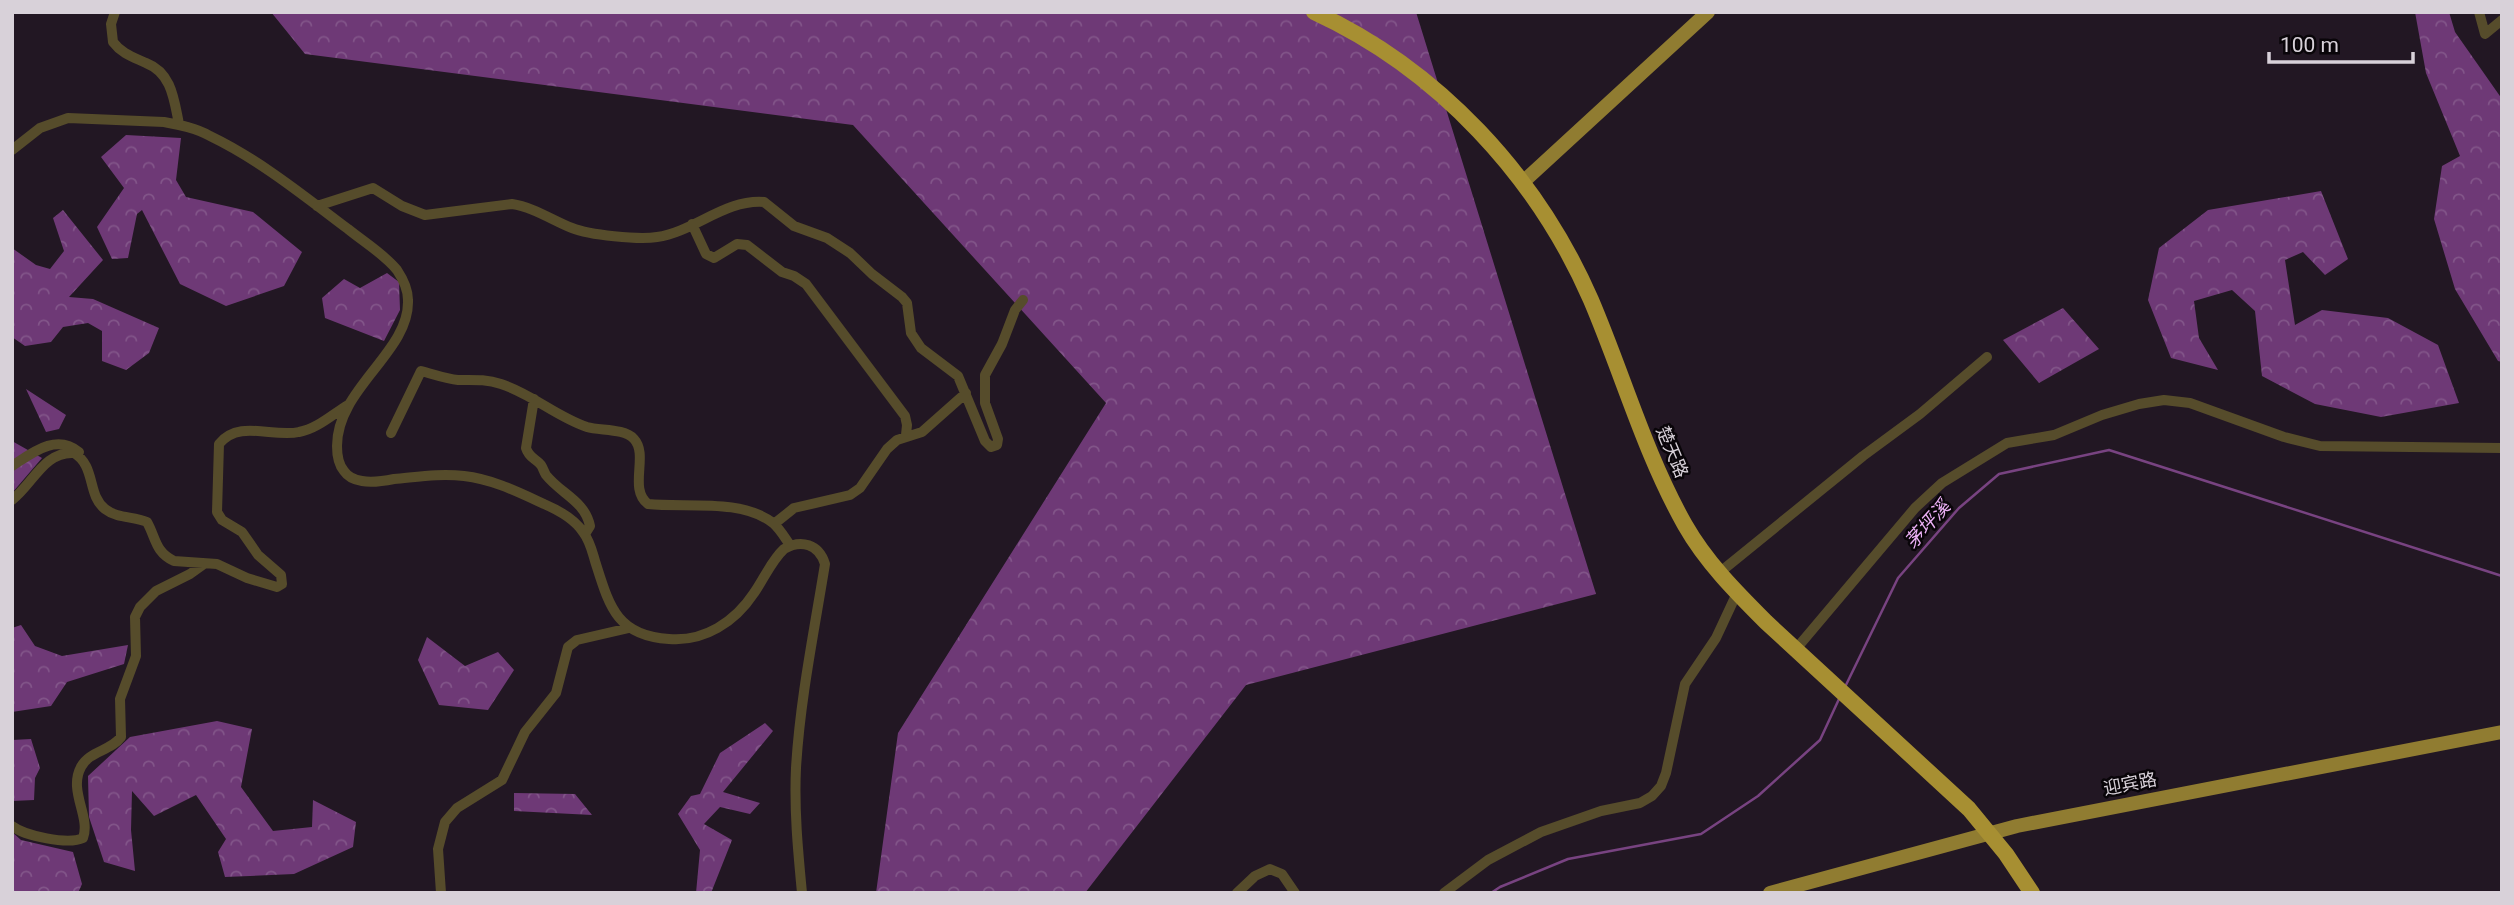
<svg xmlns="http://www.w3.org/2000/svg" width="2514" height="905" font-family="Roboto,'Noto Sans SC',sans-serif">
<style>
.forest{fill:url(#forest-crowns)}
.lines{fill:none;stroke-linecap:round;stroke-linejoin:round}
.stream{stroke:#784381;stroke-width:2.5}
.minor{stroke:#564c2b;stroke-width:10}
.major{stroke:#907c31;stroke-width:14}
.highway{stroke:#a78f32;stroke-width:16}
.labels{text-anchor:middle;stroke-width:5;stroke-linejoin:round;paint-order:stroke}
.street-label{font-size:18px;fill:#d8d1d9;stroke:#090509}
.water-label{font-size:19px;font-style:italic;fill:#ebaff5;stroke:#090509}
</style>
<defs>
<pattern id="forest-crowns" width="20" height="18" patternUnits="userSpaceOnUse" patternTransform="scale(1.75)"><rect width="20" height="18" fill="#6e3976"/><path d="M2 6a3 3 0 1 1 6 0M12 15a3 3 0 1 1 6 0" fill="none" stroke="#825589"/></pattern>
</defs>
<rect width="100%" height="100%" fill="#221723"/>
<path class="forest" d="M271,12H1416L1596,594L1246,685L1085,893H876L898,733L1106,403L853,125L305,54Z
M2415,12H2449L2455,32L2502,99V362L2498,361L2455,289L2434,219L2442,166L2460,156L2426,73Z
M126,135L181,138L176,180L186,197L253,212L302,252L284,286L226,306L180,284L142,210L137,214L128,258L112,259L97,227L124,188L101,157Z
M2321,191L2348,259L2325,275L2303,252L2285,260L2295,325L2322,310L2388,318L2438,345L2459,403L2381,417L2315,404L2262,376L2255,311L2232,290L2194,301L2199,338L2218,370L2171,358L2148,300L2159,248L2208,210Z
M63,210L103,260L69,297L93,299L159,328L149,353L126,370L102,361V331L88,323L63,327L51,342L25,346L12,337V248L36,265L50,269L64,251L53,218Z
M387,273L399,282L400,310L384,341L325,318L322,298L344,279L360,288Z
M2063,308L2099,349L2039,383L2003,340Z
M26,389L66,415L59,429L46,432Z
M12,441L42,458L12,493Z
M21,625L35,646L62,656L128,645L124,664L67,682L51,706L12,712V628Z
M427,637L465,666L498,652L514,670L488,710L439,705L418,660Z
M217,721L252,729L241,787L273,831L312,827L313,800L356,822L353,847L294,874L225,877L218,852L226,839L196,795L154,816L132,791L131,830L135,871L104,862L89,817L88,776L130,737Z
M765,723L773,731L723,792L760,803L750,814L720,807L704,824L732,840L711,893H696L700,850L678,814L691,796L700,794L720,753Z
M31,739L40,768L35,778L34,800L12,801V740Z
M514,793L575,794L592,815L514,811Z
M12,832L21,840L73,852L82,884L78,893H12Z"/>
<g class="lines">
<path class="stream" d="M1845,687L1898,578L1959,508L1999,474L2109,450L2502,576
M1491,893L1500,887L1568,859L1701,834L1758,796L1820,740L1839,699"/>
<path class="minor" d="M115,12L111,24L113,42C122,54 133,57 146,63C172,73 174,100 179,124
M2479,12L2485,34L2502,20
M12,150L40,128L68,118L164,122C180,125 196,128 210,136C260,160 304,196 348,229C364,242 384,254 397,270C403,279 408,289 408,300C410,352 337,388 337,446C337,455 338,464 344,471C348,477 355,480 362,481C373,483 384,481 394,479C417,477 440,473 464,476C492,479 518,492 544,504C558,510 575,520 583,532C590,541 592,551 595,561C609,605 616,636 669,639C704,642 735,622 754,593C764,579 771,561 784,549C801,539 819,544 825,564C814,632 800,700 796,768C794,810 798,851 802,893
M317,206L373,188L402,206L425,215L512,204C533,207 552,220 572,228C589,235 639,240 657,237C694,232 725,199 764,202L794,226L827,238L850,253L872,274L902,297L907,303L911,333L921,348L958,376L985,441L991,447L997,445L998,439L985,403V375L1002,344L1015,310L1023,300
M692,224L706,254L714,258L737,244L747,245L782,272L794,276L806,284L905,416L907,425L906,435
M534,399L526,448C529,458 535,458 541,465C543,468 544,472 546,475C561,494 585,501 590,526L585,534
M391,433L421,371C433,374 446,379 458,380C473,380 486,379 501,384C532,394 557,417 587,427C600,431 624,428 634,439C649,455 628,489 648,504C685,508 741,498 773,523C780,529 785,538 790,545
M12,466C32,453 56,433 79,452
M12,500C33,484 44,451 74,453C96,466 87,495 105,509C118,519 133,516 147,522C156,538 155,552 174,561L217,564L247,578L277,587L282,584L281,575L258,555L242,532L222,520L217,512L219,444C239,419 273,438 299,432C317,429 333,414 348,405
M774,524L794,508L850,495L860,488L887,449L897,440L922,432L966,393
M1719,573L1863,456L1920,414L1987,357
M1796,649L1915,508L1942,483L2007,443L2054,435L2102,415L2139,404L2164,400L2190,403L2284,437L2320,446L2502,448
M12,826C25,836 68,845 83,838C91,817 68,791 81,767C89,751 111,751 121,737L120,699L136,656L135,617L140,607L156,591L190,574L204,564
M441,893L438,849L445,822L457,808L502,780L525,732L556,693L568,647L577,640L629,628
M1237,893L1255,876L1270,869L1282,874L1295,893
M1444,893L1488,860L1541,832L1601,811L1640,803L1652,796L1661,786L1666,773L1685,684L1716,638L1737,593"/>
<path class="major" d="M1523,182L1708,12
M1770,893L2017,826L2502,732"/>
<path class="highway" d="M1314,12C1438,69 1537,176 1591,300C1623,375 1645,454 1685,525C1706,562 1736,592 1766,622L1969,809L2006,854L2032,893"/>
</g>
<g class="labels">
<g class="street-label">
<text transform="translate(1672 452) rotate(67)" y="6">楚天路</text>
<text transform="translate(2130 784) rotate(-11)" y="6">迎宾路</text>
</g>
<g class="water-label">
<text transform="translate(1927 524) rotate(-48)" y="7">茅坪溪</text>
</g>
</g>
<rect width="2514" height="905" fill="none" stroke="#d8d1d9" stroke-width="28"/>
<path d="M2269 52v10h144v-10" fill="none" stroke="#d8d1d9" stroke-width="3.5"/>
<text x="2280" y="52" font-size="21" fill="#d8d1d9" stroke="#090509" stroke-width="5" paint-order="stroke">100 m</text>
</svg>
